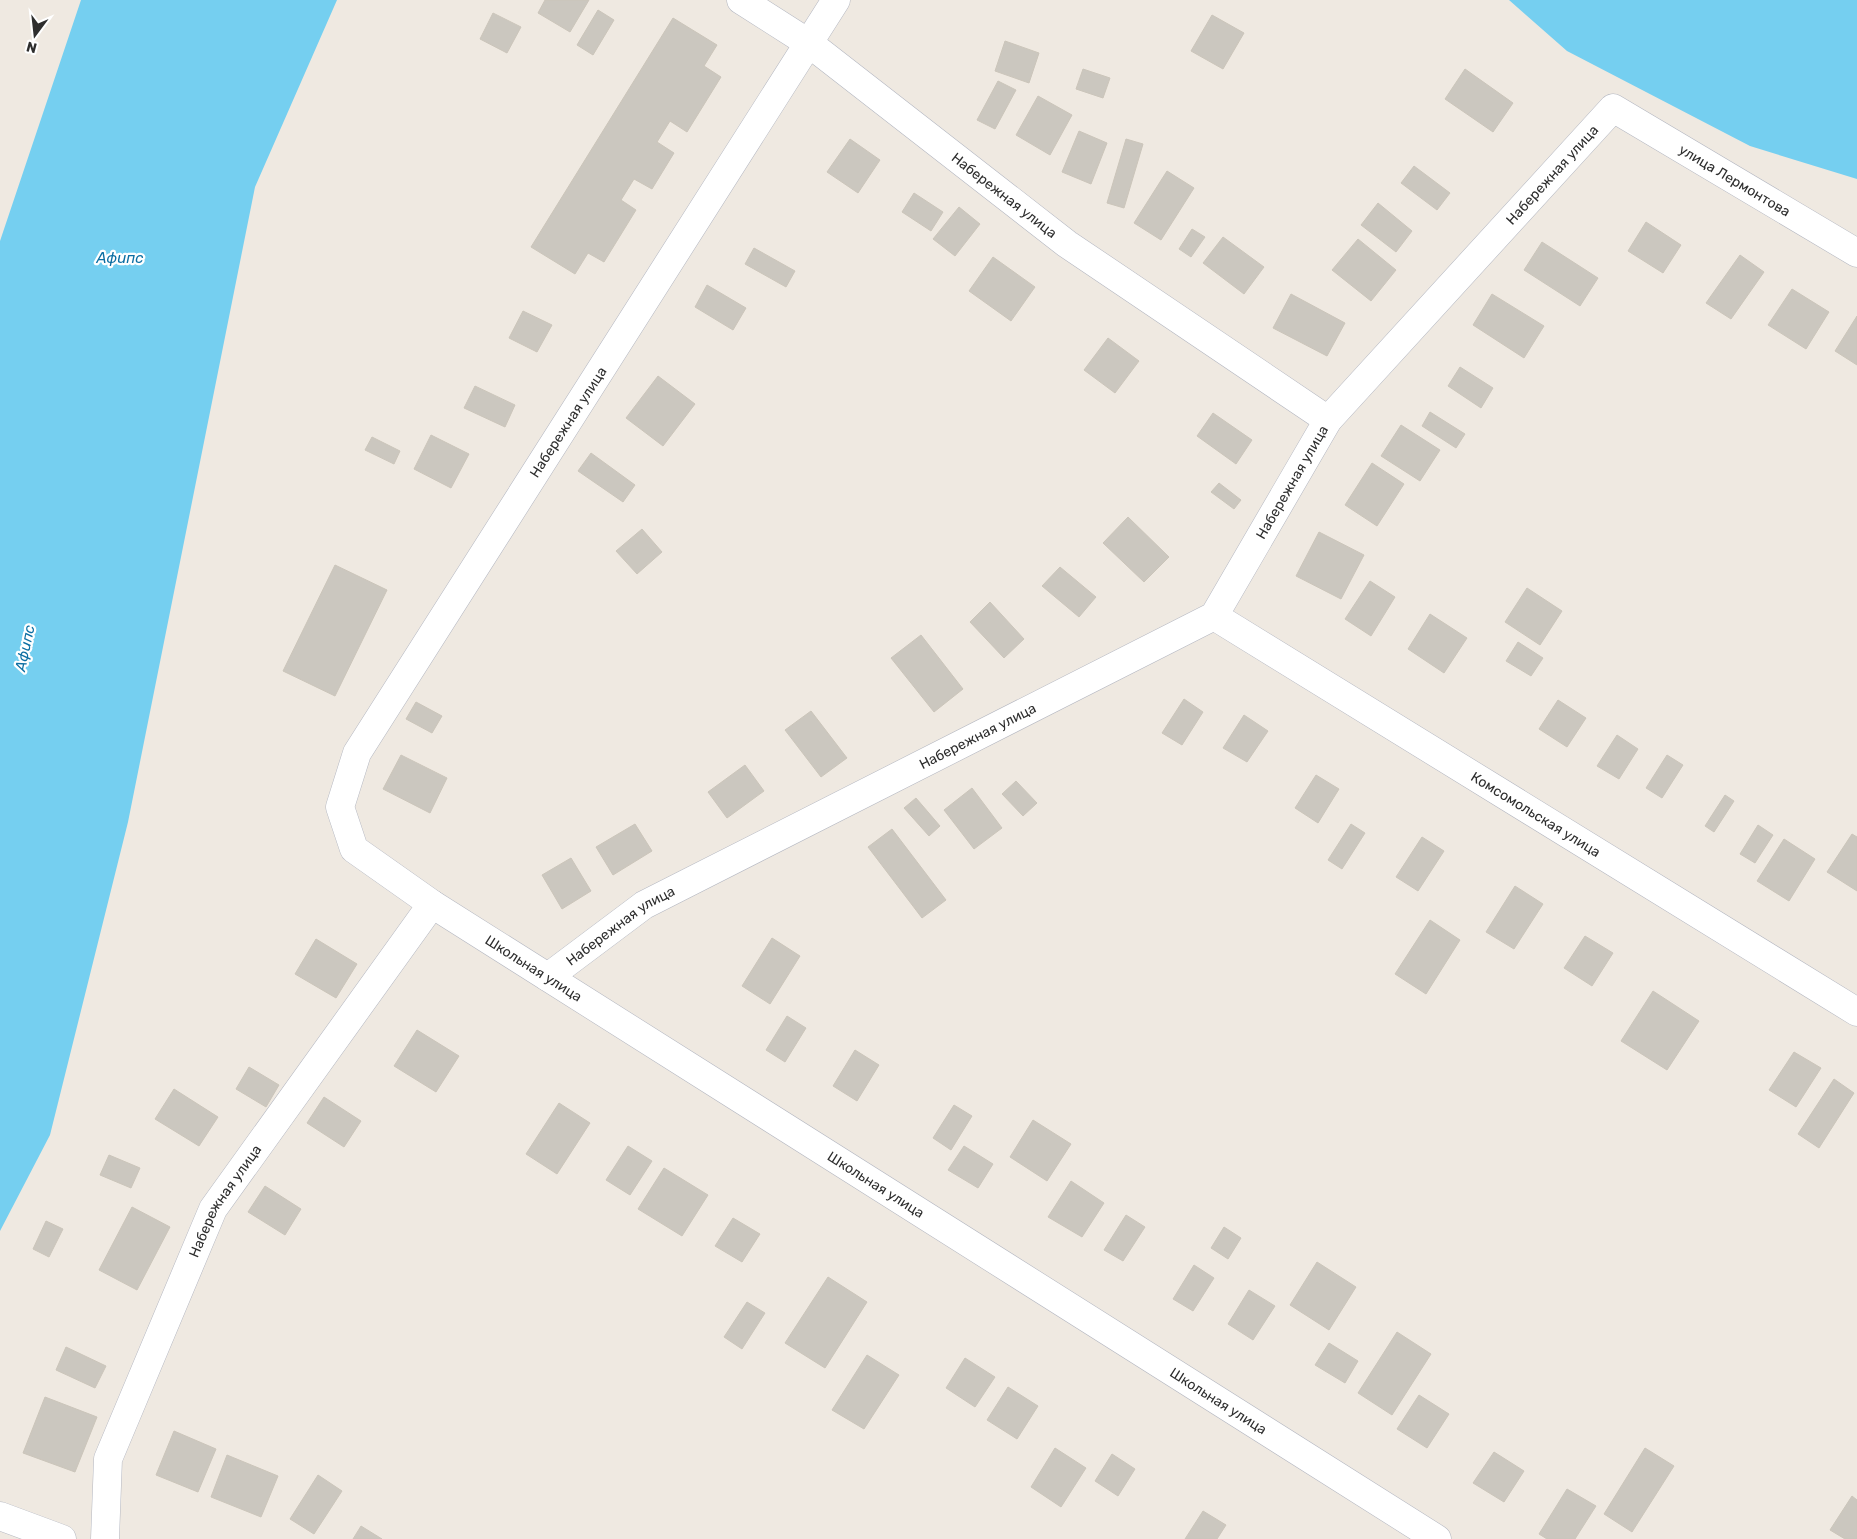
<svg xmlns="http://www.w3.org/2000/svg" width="1857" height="1539" font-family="Rubik,sans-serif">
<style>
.water{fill:#75cff0}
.building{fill:#cbc7bf;stroke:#cbc5ba}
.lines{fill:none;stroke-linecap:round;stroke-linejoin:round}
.street-casing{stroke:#b4b7c1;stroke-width:29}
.street{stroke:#fff;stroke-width:28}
.labels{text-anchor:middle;stroke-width:4.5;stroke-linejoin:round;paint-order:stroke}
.street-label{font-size:14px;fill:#2e2e2e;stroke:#fff}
.water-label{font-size:15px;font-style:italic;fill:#0d6fa3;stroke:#fff}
</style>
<rect width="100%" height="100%" fill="#efe9e1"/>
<path class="water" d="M81,0H337L255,187L128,822L50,1135L0,1231V241Z
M1509,0H1857V179L1750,146L1567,51Z"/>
<path class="building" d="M545,0H589L570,32L538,13Z
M598,10L614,20L593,55L577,45Z
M493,13L521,27L507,53L480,39Z
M1212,15L1244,33L1223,69L1191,51Z
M673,18L717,45L704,66L721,77L687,132L670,121L657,142L674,153L652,189L634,179L621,200L636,210L604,262L588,253L575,274L531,247Z
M1005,41L1039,53L1029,83L995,71Z
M1083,69L1110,78L1103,98L1076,89Z
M1465,69L1513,103L1493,132L1445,99Z
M998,81L1016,90L995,129L977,120Z
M1038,96L1072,115L1050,155L1016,135Z
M1079,131L1107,143L1091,184L1062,172Z
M850,139L880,160L858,193L827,172Z
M1126,139L1143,144L1124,208L1107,203Z
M1414,166L1450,193L1437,210L1401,183Z
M1167,171L1194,188L1161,240L1134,223Z
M914,193L943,212L931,231L902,212Z
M1378,203L1412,231L1396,252L1361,225Z
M959,207L980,224L955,256L933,239Z
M1646,222L1681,245L1663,273L1628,251Z
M1192,229L1205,237L1191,257L1179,249Z
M1223,237L1264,267L1244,294L1203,263Z
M1358,239L1396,270L1371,301L1332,270Z
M1542,242L1598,278L1580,306L1524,270Z
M754,248L795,271L786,287L745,264Z
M1740,255L1764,272L1731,319L1706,303Z
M993,257L1035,287L1011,321L969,291Z
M707,285L746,308L733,330L695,307Z
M1792,289L1829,312L1806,349L1768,325Z
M1291,294L1345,323L1327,356L1273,328Z
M1492,294L1544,326L1524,358L1473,325Z
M523,311L552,325L537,352L509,338Z
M1857,316V365L1835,351Z
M1108,338L1139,361L1115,393L1084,370Z
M1460,367L1493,388L1481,408L1448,386Z
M658,376L695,404L663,446L626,418Z
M475,386L515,405L505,427L464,408Z
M1430,412L1465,434L1456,448L1422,426Z
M1213,413L1252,440L1236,464L1197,436Z
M1401,425L1440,450L1420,481L1381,456Z
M431,435L469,454L451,488L414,469Z
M372,437L400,451L394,464L365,450Z
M591,453L635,485L623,502L578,471Z
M1372,463L1404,484L1377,526L1345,505Z
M1219,483L1241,500L1234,509L1211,492Z
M1128,517L1169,557L1144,582L1103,543Z
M642,529L662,552L637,574L616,551Z
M1319,532L1364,555L1341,599L1296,576Z
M335,565L387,590L335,696L283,671Z
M1060,567L1096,597L1079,617L1042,586Z
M1370,581L1395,597L1371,636L1345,619Z
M1527,588L1562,611L1540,645L1505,622Z
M990,602L1024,639L1004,658L970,622Z
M1430,614L1467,638L1444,673L1408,649Z
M921,635L963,689L934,712L891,658Z
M1518,642L1543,658L1531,676L1506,661Z
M1184,699L1203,712L1182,745L1162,733Z
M1558,700L1586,718L1567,747L1539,729Z
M416,702L442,716L432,733L406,719Z
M811,711L847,758L821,777L785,730Z
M1244,715L1268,731L1247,762L1223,748Z
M1617,735L1638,749L1619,779L1597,766Z
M401,755L447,778L430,813L383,789Z
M1667,755L1683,765L1662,798L1646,788Z
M745,765L764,791L727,818L708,792Z
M1316,775L1339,789L1318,823L1295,808Z
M1016,781L1037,803L1023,816L1002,794Z
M972,788L1002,828L974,849L944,810Z
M1725,795L1734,801L1714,832L1705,826Z
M916,798L940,826L929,836L904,808Z
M635,824L652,851L613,875L596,847Z
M1351,824L1365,833L1342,869L1328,860Z
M1758,825L1773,835L1755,863L1740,854Z
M892,829L946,900L922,918L868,847Z
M1852,834L1857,837V891L1827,872Z
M1422,837L1444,851L1418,891L1396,877Z
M1784,839L1815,859L1789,901L1757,881Z
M571,858L591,891L562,909L542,875Z
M1515,886L1543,904L1514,949L1486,932Z
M1430,920L1460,940L1426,994L1395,974Z
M1585,936L1613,953L1592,986L1564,968Z
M772,938L800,956L770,1004L742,986Z
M316,939L357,964L336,998L295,974Z
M1653,991L1699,1021L1667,1070L1621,1041Z
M787,1016L806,1028L785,1062L766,1050Z
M417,1030L459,1056L436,1092L394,1066Z
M855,1050L879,1065L857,1101L833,1086Z
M1794,1052L1821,1068L1796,1107L1769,1090Z
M249,1067L279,1085L266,1107L236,1089Z
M1834,1079L1854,1093L1819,1148L1798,1134Z
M174,1089L218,1117L199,1146L155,1119Z
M324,1097L361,1121L344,1147L307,1123Z
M559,1103L590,1123L557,1174L526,1154Z
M954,1105L972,1116L951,1150L933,1138Z
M1033,1120L1071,1144L1047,1181L1010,1157Z
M628,1146L652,1161L630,1195L606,1180Z
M964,1146L993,1164L978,1188L948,1170Z
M109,1155L140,1168L131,1188L100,1175Z
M664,1168L708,1195L682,1236L638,1209Z
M1071,1181L1104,1203L1082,1237L1048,1217Z
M265,1186L301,1209L285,1235L248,1212Z
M132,1207L170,1227L137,1290L99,1270Z
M1126,1215L1145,1227L1123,1261L1104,1250Z
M733,1218L760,1234L742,1262L715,1246Z
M46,1221L63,1229L49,1257L33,1249Z
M1224,1227L1241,1238L1228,1259L1211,1248Z
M1317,1262L1356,1287L1329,1330L1290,1305Z
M1194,1265L1214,1278L1193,1311L1173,1299Z
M828,1277L867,1302L825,1368L785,1343Z
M1249,1290L1275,1306L1253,1340L1228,1324Z
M747,1302L765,1313L742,1349L724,1337Z
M1397,1332L1431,1354L1392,1415L1358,1393Z
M1329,1343L1358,1361L1345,1383L1315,1365Z
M66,1347L106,1366L95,1388L56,1370Z
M867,1355L899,1375L864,1429L832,1410Z
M965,1358L995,1377L975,1407L946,1388Z
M1008,1387L1038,1406L1017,1439L987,1420Z
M1419,1395L1449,1414L1427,1448L1397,1429Z
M45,1397L97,1417L75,1472L23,1453Z
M174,1431L216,1449L198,1492L156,1475Z
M1055,1448L1086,1468L1061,1507L1031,1487Z
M1645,1448L1674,1466L1632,1532L1604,1514Z
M1494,1452L1524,1471L1504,1502L1473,1483Z
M1112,1454L1135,1469L1118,1496L1095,1481Z
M227,1455L278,1476L261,1517L211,1497Z
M318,1475L342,1491L314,1534L290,1519Z
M1567,1489L1596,1506L1575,1539H1547L1539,1534Z
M1852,1496L1857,1500V1539H1845L1830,1530Z
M1203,1511L1226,1525L1217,1539H1185Z
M361,1526L382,1539H353Z"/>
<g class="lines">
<g class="street-casing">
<g id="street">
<path id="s1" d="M741,0L810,44L1067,244L1328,420"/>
<path id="s2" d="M836,0L357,753L340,807L354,849L432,904L1437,1539"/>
<path id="s3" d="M1214,616L1857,1012"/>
<path id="s4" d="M548,977L644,905L1214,616L1328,420L1613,108L1857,253"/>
<path d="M0,1516L62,1539"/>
<path id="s5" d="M105,1539L108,1459L213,1209L432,904"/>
</g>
</g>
<use href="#street" class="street"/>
</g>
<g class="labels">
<g class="street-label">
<text dy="5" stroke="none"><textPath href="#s4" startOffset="1318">Набережная улица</textPath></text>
<text dy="5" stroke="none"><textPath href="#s4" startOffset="1550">улица Лермонтова</textPath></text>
<text dy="5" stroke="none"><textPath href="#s1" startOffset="328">Набережная улица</textPath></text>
<text transform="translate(568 422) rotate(-57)" y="5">Набережная улица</text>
<text dy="5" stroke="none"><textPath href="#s4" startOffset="914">Набережная улица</textPath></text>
<text dy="5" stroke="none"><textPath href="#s4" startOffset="494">Набережная улица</textPath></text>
<text dy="5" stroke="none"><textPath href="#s3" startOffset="378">Комсомольская улица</textPath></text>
<text dy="5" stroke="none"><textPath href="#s4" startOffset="89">Набережная улица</textPath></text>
<text dy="5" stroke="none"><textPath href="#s2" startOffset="1209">Школьная улица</textPath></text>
<text dy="5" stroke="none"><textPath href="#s2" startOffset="1614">Школьная улица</textPath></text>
<text dy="5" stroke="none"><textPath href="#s5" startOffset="364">Набережная улица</textPath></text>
<text dy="5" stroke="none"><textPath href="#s2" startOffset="2019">Школьная улица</textPath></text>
</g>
<g class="water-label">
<text x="120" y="263">Афипс</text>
<text transform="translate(25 648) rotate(-78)" y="5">Афипс</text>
</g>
</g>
<g transform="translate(35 35) rotate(195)" stroke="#ffffff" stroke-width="4" paint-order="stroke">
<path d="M0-4L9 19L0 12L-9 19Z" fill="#2e2e2e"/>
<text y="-8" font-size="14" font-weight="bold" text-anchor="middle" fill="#2e2e2e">N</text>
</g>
</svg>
